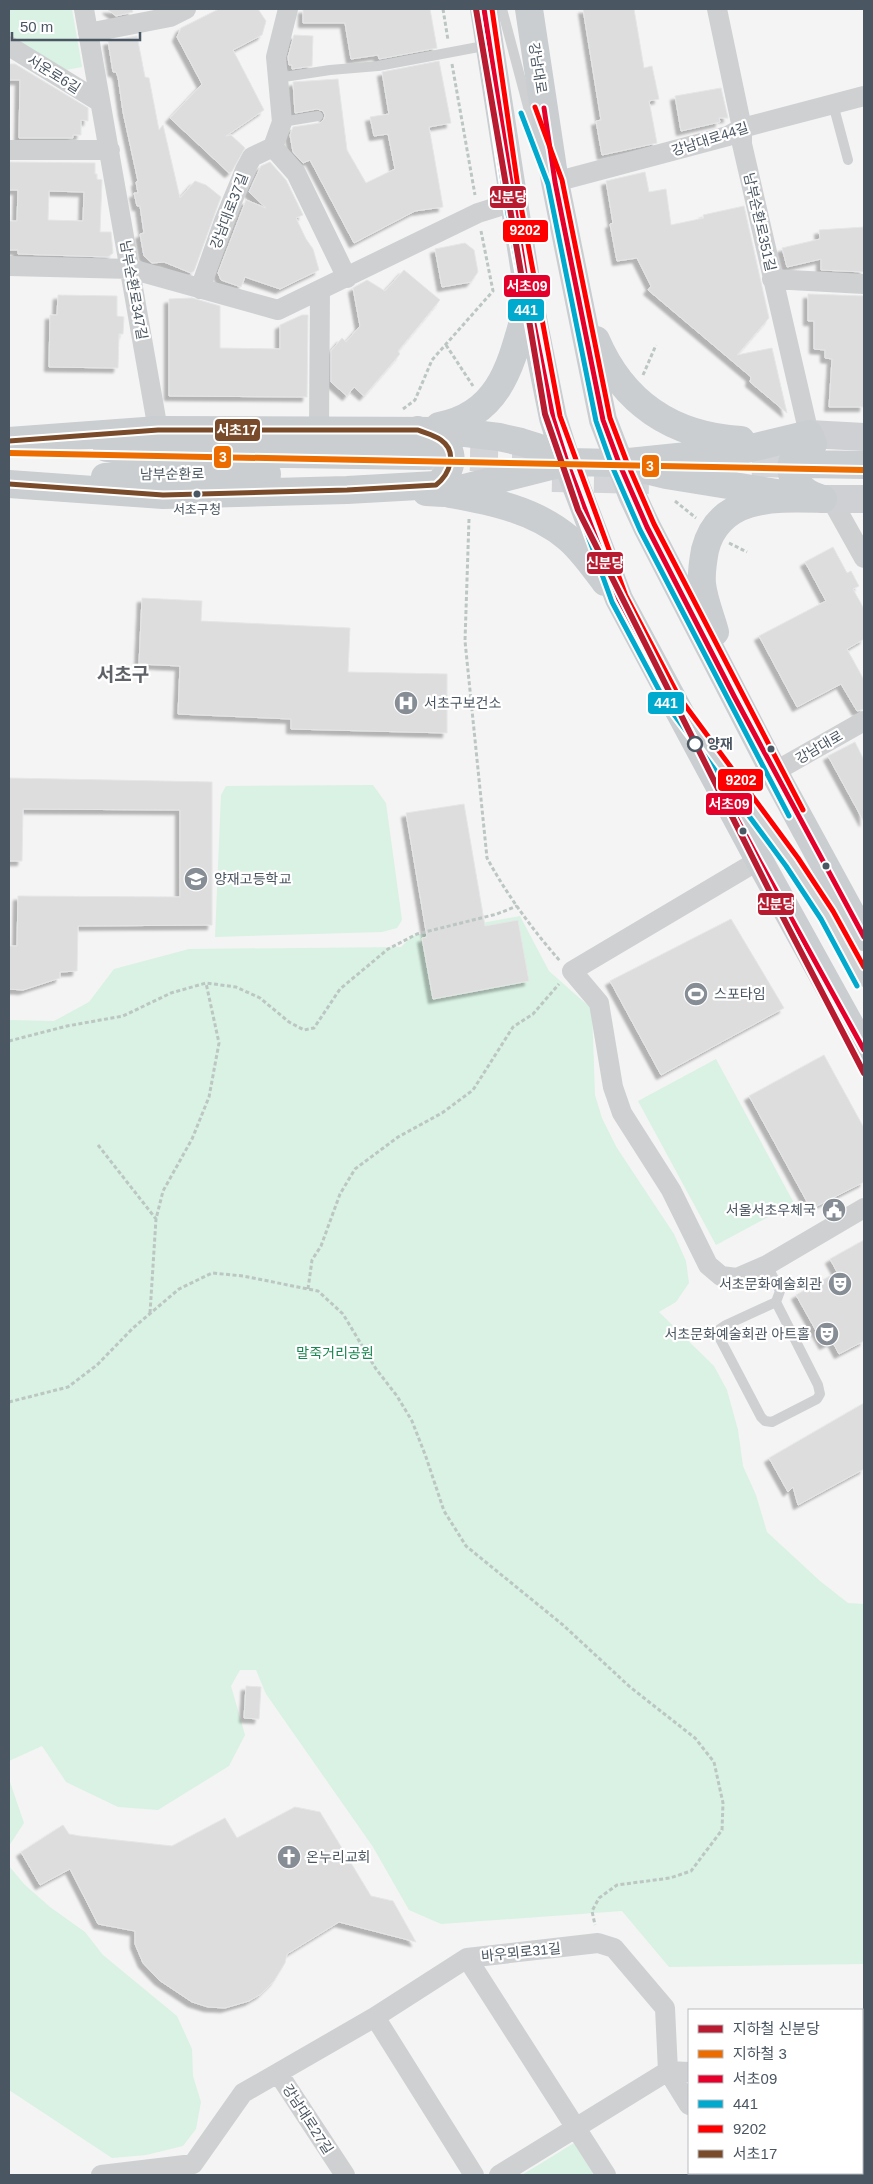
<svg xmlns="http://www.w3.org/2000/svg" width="873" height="2184" font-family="Arial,'Noto Sans KR',sans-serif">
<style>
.green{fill:#d9f2e3}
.building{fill:#ddddde;stroke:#e5e6e7;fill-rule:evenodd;filter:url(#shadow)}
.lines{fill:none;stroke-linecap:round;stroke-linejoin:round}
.primary-tunnel{stroke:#d2d4d7;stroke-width:28;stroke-dasharray:28 14;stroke-linecap:butt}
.path{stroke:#bcc7c4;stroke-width:3;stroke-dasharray:4 2.5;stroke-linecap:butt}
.lane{stroke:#ced0d2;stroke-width:10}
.street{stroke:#ced0d2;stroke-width:20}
.secondary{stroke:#ced0d4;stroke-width:28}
.primary{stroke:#caced1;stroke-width:28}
.bus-1-casing{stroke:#fff;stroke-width:9}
.bus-2-casing{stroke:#fff;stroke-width:9}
.bus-3-casing{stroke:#fff;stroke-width:9}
.bus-4-casing{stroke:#fff;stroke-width:9}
.bus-1{stroke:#e4002b;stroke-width:5}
.bus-2{stroke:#00a9ce;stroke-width:5}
.bus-3{stroke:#f00;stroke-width:5}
.bus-4{stroke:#7a4b2a;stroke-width:5}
.metro-1-casing{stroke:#fff;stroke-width:10}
.metro-2-casing{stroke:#fff;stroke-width:10}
.metro-1{stroke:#b81b30;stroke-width:6}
.metro-2{stroke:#ed6c00;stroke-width:6}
.bus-dot{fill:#4a5661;stroke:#fff;stroke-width:2}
.stop-dot{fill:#fff;stroke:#4a5661;stroke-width:2.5}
.labels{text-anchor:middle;stroke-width:4.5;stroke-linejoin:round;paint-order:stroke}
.bus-label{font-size:13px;fill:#4a5661;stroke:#fff}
.street-label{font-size:14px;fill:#4a5661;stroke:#fff}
.poi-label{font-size:14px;fill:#4a5661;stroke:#fff;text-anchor:start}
.stop-label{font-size:14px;font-weight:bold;fill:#4a5661;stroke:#fff;text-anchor:start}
.park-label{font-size:14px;fill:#17864f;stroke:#fff}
.district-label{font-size:19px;font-weight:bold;fill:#5f6368;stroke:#fff}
.line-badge{stroke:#fff;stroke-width:2}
.badge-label{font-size:14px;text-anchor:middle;font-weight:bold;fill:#fff}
</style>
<defs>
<filter id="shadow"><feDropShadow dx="-4.5" dy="4.5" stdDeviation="1" flood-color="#0004"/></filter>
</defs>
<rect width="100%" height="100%" fill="#f4f4f4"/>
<path class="green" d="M9,9H72L82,67L66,70L9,35Z
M373,785L386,803L402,920L397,928L382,932L215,937L221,795L226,786Z
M520,916L549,971L592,1009L595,1095L602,1118L617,1148L674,1234L686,1261L689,1283L676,1302L659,1312L714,1366L727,1390L738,1430L743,1466L756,1495L767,1532L820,1581L848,1603L864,1604V1964L669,1967L622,1911L441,1924L409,1910L373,1847L266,1694L256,1670H240L231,1686L245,1735L229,1766L158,1810L118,1807L66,1782L42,1746L9,1761V1020L54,1021L89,1002L114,969L189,949L401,947L412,936Z
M716,1059L794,1203L716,1245L638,1101Z
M9,1779L24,1823L9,1846Z
M9,1866L24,1884L50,1907L85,1932L103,1955L177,2016L192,2049L193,2076L201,2102L196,2129L183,2146L146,2155L112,2158L9,2090Z
M574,2143L594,2175H522Z"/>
<path class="building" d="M107,9H132L133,12L116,16Z
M219,9H258L266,21L262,35L233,50L264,110L226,136L231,135L245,148L232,171L229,173L170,118L202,84L177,37L181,28Z
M303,9H430L437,48L379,59L378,55L351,59L345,23H303Z
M583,9H634L644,68L652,66L659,99L649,101L657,143L602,155L596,121L601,120Z
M294,35L313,36L312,66L292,69V65H289L288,57Z
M137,36L145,77L149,78L159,130L163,125L180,198L195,181L206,185L221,197L194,271L191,273L164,262L152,263L144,256L140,234L144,233L140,206H137L134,193H138L136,182L138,181L123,112L118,77L116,72H113L108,41Z
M439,61L451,123L429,127L443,207L415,211L354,243L310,160L303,163L293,152L290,135L293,127L320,123L324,119L325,115L323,111L317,109L295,113L293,82L338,79L347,150L366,183L395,169L388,134L374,136L370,117L389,114L382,72Z
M9,64H15L88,108V121L81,120V135H73V138H19L20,80H9Z
M721,88L728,118H719L720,122L681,131L675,96Z
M9,162L95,163V174H97V179L102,180L100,232H111L113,253L108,257L18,254V250H9V221H17L18,190H9ZM49,191L84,192L83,221L48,220Z
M270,162L286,180L303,215L296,218L306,239L313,249L319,270L280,289L245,277L241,287L221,280L218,273L246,200L266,208L249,192L261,166Z
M645,172L649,192L666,189L671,225L704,218L703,215L744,206L769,318L737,355L772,348L787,413L750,382L751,377L648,290L651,286L637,258L617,261L610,224L613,223L606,181Z
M864,227V272L821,270V259L787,267L782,248L820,239L819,230Z
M465,243L474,250L478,272L471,282L442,287L435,249Z
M404,270L440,300L398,351L400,354L364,396L354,387L347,396L331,382V351L342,338L346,342L360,326L353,288L367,280L385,291Z
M808,294L864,296V407H829L832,359L825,358V350L814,349V321H808Z
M58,295L117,296V316L124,317L123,334H119L118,368L49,367L50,315H57Z
M192,298L220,306V348L280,349V325L302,315H308L307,397L169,396V299Z
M833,547L847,573L851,571L859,586L853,589L864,609V639L847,649L864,680V709L857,711L841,684L797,707L759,636L826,601L805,562Z
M142,598L202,601L201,621L350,628L348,672L447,674V733L291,729V719L178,714L180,666L139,664Z
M855,742L864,760V822L828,756Z
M9,778L212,782V925L78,926L77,971L60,972V978L23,990L9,989V946H17L18,896L180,897V810L23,809L22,861H9Z
M464,804L485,926L518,920L529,981L433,999L422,938L427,937L406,813Z
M731,919L784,1008L661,1075L610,981Z
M824,1055L864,1128V1182L811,1209L749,1096Z
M864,1240V1341L839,1354L832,1341L824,1345L796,1295L837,1272L830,1259Z
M864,1403V1469L798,1505L793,1487L788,1492L769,1458Z
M246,1686L261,1687L259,1719L244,1718Z
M295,1807L320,1812L371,1896L393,1901L416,1942L339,1922L287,1954L285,1963L274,1981L261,1994L249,2001L225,2008L208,2007L192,2002L159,1980L143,1963L135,1944V1931L98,1924L70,1869L40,1885L21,1852L63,1825L69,1834L80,1836L172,1846L225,1818L237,1838Z"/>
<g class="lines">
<path class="primary-tunnel" d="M428,456L562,459
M710,462L806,464
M552,478L649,480"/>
<path class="path" d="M443,9L448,40
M452,64L475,195
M446,345L473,386
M643,375L656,345
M403,409L415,400L432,360L493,291L481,231
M675,501L696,518
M469,519L465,641L487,858C507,895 532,929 560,961
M729,543L747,552
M9,1041L67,1026L123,1016L171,993L206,983L236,987L260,998L289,1022L304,1030L314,1028L340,989L388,949L417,934L497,914L517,906
M98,1145L156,1219
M308,1289L312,1260L321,1246L340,1194L355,1169L398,1137L442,1113L473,1090L513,1027L533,1014L559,984
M150,1313L156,1219L163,1191L192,1139L209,1097L219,1043L206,983
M9,1402L68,1387L97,1365L133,1328L179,1289L212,1273L243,1276L318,1291L343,1314L376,1369L397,1396L412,1421L426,1457L444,1511L466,1546L563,1625L630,1687L695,1738L714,1762L723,1803L722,1830L691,1871L670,1878L617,1885L599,1898L592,1911L595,1925"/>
<path class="lane" d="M502,9L531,118L537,135
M277,78L330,70L378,66L489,45
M833,104L848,160
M282,122L318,116
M724,770L827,915L864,982
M767,1265L780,1291L776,1302L726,1325L720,1329L718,1335L761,1417L765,1421L772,1422L817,1399L820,1394L818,1385L776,1302"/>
<path class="street" d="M84,9L158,430
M717,9L742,128V144L809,434
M88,33L170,17L186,9
M9,46L100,102
M273,147L282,122L276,57L288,9
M9,150H110
M555,182L728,136L742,128L864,96
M9,266L131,269L278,310L478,213L513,202
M772,279L864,284
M200,289L224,221L245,170L252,157L273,147L296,173L347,278
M319,430L320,290
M831,499L864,558
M774,772L864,721
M759,860L572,971L599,1003L613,1087L622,1113L671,1190L708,1265L721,1276L737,1278L767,1265L864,1208
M467,1958L606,2175
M375,2017L474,2175
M278,2073L345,2175
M862,2077H864
M731,2173L733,2175
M101,2175L193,2164L243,2093L375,2017L467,1958L598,1943L614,1948L665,2008L668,2071L689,2105
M499,2175L668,2071L689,2072"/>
<path class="secondary" d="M809,434L864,437
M823,499H864"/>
<path class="primary" d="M484,9L529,299L553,418L567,462L619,599L759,860L864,1050
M529,9L555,182L603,420L632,495L647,527L774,772L864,937
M596,340C623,403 672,436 741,440
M439,426C504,414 512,358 528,304
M809,434L813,444C776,459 791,491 823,499
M9,441L158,430L449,431L499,437L521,442L537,447L567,462
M107,448L162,452L425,456
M806,464L864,465
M637,468L666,475L777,493
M105,477L159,473L267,474
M9,484L163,495L347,490L436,485C449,477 457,456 444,443C439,437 426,434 418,430
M426,492L444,493L567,462L619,463L697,455L743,450L809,434
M450,494C491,501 535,510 568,538C582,550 594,567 605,582
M715,632C711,617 704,601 702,584C701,573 703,561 705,550C719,494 777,498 823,499"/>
<g class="bus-1-casing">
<path id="bus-1" d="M484,9L529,299L553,418L567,462L619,599L759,860L864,1050
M544,108L555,182L603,420L619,463L647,527L734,696L864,937"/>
</g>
<g class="bus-2-casing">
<path id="bus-2" d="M477,10L506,203L546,420L612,602L667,705L786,866L821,919L857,986
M521,113L548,184L596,421L612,466L640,530L789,816"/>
</g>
<g class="bus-3-casing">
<path id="bus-3" d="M492,9L520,201L560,416L626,596L679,697L798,858L833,911L864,967
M535,107L562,180L610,418L626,460L654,524L803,810"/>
</g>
<g class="bus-4-casing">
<path id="bus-4" d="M9,441L158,430H418C425,433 434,435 441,440C458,452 450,474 436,485L347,490L163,495L9,484"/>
</g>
<use href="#bus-1" class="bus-1"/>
<use href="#bus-2" class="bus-2"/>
<use href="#bus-3" class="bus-3"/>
<use href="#bus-4" class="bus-4"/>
<g class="metro-1-casing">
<path id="metro-1" d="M476,9L545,414L578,510L774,900L864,1073"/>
</g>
<g class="metro-2-casing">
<path id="metro-2" d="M9,453L864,470"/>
</g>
<use href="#metro-1" class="metro-1"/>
<use href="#metro-2" class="metro-2"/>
</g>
<defs>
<g id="hospital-disc" transform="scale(1.25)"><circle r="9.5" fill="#868d94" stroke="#fff"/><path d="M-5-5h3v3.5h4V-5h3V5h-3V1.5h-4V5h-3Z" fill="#fff"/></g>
<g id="school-disc" transform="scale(1.25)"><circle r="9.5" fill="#868d94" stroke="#fff"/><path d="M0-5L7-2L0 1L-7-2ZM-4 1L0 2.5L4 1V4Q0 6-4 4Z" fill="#fff"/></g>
<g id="stadium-disc" transform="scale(1.25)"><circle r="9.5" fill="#868d94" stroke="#fff"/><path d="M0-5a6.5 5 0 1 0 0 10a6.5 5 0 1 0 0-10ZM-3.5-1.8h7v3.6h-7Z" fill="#fff"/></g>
<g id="civic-disc" transform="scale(1.25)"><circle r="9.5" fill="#868d94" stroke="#fff"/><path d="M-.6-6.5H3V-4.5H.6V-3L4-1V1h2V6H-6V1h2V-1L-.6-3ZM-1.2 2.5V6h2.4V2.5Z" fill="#fff"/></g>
<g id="theatre-disc" transform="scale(1.25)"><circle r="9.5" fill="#868d94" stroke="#fff"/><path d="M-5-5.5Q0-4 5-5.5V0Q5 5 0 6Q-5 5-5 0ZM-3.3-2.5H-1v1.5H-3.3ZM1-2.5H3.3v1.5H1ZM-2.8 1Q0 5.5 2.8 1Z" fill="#fff"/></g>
<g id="church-disc" transform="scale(1.25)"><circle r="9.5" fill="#868d94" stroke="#fff"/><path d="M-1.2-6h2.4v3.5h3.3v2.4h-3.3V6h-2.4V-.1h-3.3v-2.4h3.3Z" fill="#fff"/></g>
</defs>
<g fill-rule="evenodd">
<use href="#hospital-disc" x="406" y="703"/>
<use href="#school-disc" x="196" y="879"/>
<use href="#stadium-disc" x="696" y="994"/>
<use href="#civic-disc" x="834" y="1210"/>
<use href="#theatre-disc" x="840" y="1284"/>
<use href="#theatre-disc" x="827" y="1334"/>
<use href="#church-disc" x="289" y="1857"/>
</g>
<g class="bus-dot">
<circle cx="197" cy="494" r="4.5"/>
<circle cx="771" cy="749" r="4.5"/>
<circle cx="743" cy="831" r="4.5"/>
<circle cx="826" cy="866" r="4.5"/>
</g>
<circle class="stop-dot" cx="695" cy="744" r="7"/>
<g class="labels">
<g class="bus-label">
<text x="197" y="514">서초구청</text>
</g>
<g class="street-label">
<text transform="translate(538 68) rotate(81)" y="5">강남대로</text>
<text transform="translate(54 74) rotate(32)" y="5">서운로6길</text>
<text transform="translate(710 139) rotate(-18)" y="5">강남대로44길</text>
<text transform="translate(229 211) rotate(-69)" y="5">강남대로37길</text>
<text transform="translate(760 222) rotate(77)" y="5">남부순환로351길</text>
<text transform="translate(134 290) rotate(80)" y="5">남부순환로347길</text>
<text transform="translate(172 474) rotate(-1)" y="5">남부순환로</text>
<text transform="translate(819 747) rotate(-30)" y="5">강남대로</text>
<text transform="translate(521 1952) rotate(-6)" y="5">바우뫼로31길</text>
<text transform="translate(308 2119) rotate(57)" y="5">강남대로27길</text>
</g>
<g class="poi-label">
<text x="424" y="708">서초구보건소</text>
<text x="214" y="884">양재고등학교</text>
<text x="714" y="999">스포타임</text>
<text x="816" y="1215" text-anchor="end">서울서초우체국</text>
<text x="822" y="1289" text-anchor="end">서초문화예술회관</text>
<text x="810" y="1339" text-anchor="end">서초문화예술회관 아트홀</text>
<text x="306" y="1862">온누리교회</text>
</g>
<g class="stop-label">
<text x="707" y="749">양재</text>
</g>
<g class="park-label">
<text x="335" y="1358">말죽거리공원</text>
</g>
<g class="district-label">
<text x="123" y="681">서초구</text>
</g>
</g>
<g class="line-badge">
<rect x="489" y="185" width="38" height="24" rx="5" fill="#b81b30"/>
<rect x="502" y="219" width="47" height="24" rx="5" fill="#f00"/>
<rect x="503" y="274" width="48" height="24" rx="5" fill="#e4002b"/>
<rect x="507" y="298" width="38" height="24" rx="5" fill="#00a9ce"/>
<rect x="214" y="418" width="47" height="24" rx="5" fill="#7a4b2a"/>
<rect x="213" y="445" width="19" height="24" rx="5" fill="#ed6c00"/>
<rect x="641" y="454" width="19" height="24" rx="5" fill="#ed6c00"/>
<rect x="586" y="551" width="38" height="24" rx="5" fill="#b81b30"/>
<rect x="647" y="691" width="38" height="24" rx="5" fill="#00a9ce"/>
<rect x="717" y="768" width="47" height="24" rx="5" fill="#f00"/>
<rect x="705" y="792" width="48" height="24" rx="5" fill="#e4002b"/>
<rect x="757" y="892" width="38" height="24" rx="5" fill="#b81b30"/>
</g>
<g class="badge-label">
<text x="508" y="202">신분당</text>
<text x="525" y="235">9202</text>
<text x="527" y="291">서초09</text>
<text x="526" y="315">441</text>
<text x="237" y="435">서초17</text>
<text x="223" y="462">3</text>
<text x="650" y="471">3</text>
<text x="605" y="568">신분당</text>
<text x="666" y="708">441</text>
<text x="741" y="785">9202</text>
<text x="729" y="809">서초09</text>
<text x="776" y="909">신분당</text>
</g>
<rect width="873" height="2184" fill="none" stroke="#4a5661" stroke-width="20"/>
<rect x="688" y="2009" width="175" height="165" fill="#ffffff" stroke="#b7bbc0"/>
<rect x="698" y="2025" width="25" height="8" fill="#b81b30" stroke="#b7bbc0"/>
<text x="733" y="2034" font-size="15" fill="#4a5661">지하철 신분당</text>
<rect x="698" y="2050" width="25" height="8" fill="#ed6c00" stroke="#b7bbc0"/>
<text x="733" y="2059" font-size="15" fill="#4a5661">지하철 3</text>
<rect x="698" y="2075" width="25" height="8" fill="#e4002b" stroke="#b7bbc0"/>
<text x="733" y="2084" font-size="15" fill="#4a5661">서초09</text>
<rect x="698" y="2100" width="25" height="8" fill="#00a9ce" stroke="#b7bbc0"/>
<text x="733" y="2109" font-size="15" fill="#4a5661">441</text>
<rect x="698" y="2125" width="25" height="8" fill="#ff0000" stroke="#b7bbc0"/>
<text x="733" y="2134" font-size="15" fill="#4a5661">9202</text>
<rect x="698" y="2150" width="25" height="8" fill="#7a4b2a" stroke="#b7bbc0"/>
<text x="733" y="2159" font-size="15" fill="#4a5661">서초17</text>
<path d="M12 32v8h128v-8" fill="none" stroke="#4a5661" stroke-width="2.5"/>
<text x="20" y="32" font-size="15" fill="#4a5661" stroke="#ffffff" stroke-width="4" paint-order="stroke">50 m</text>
</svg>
